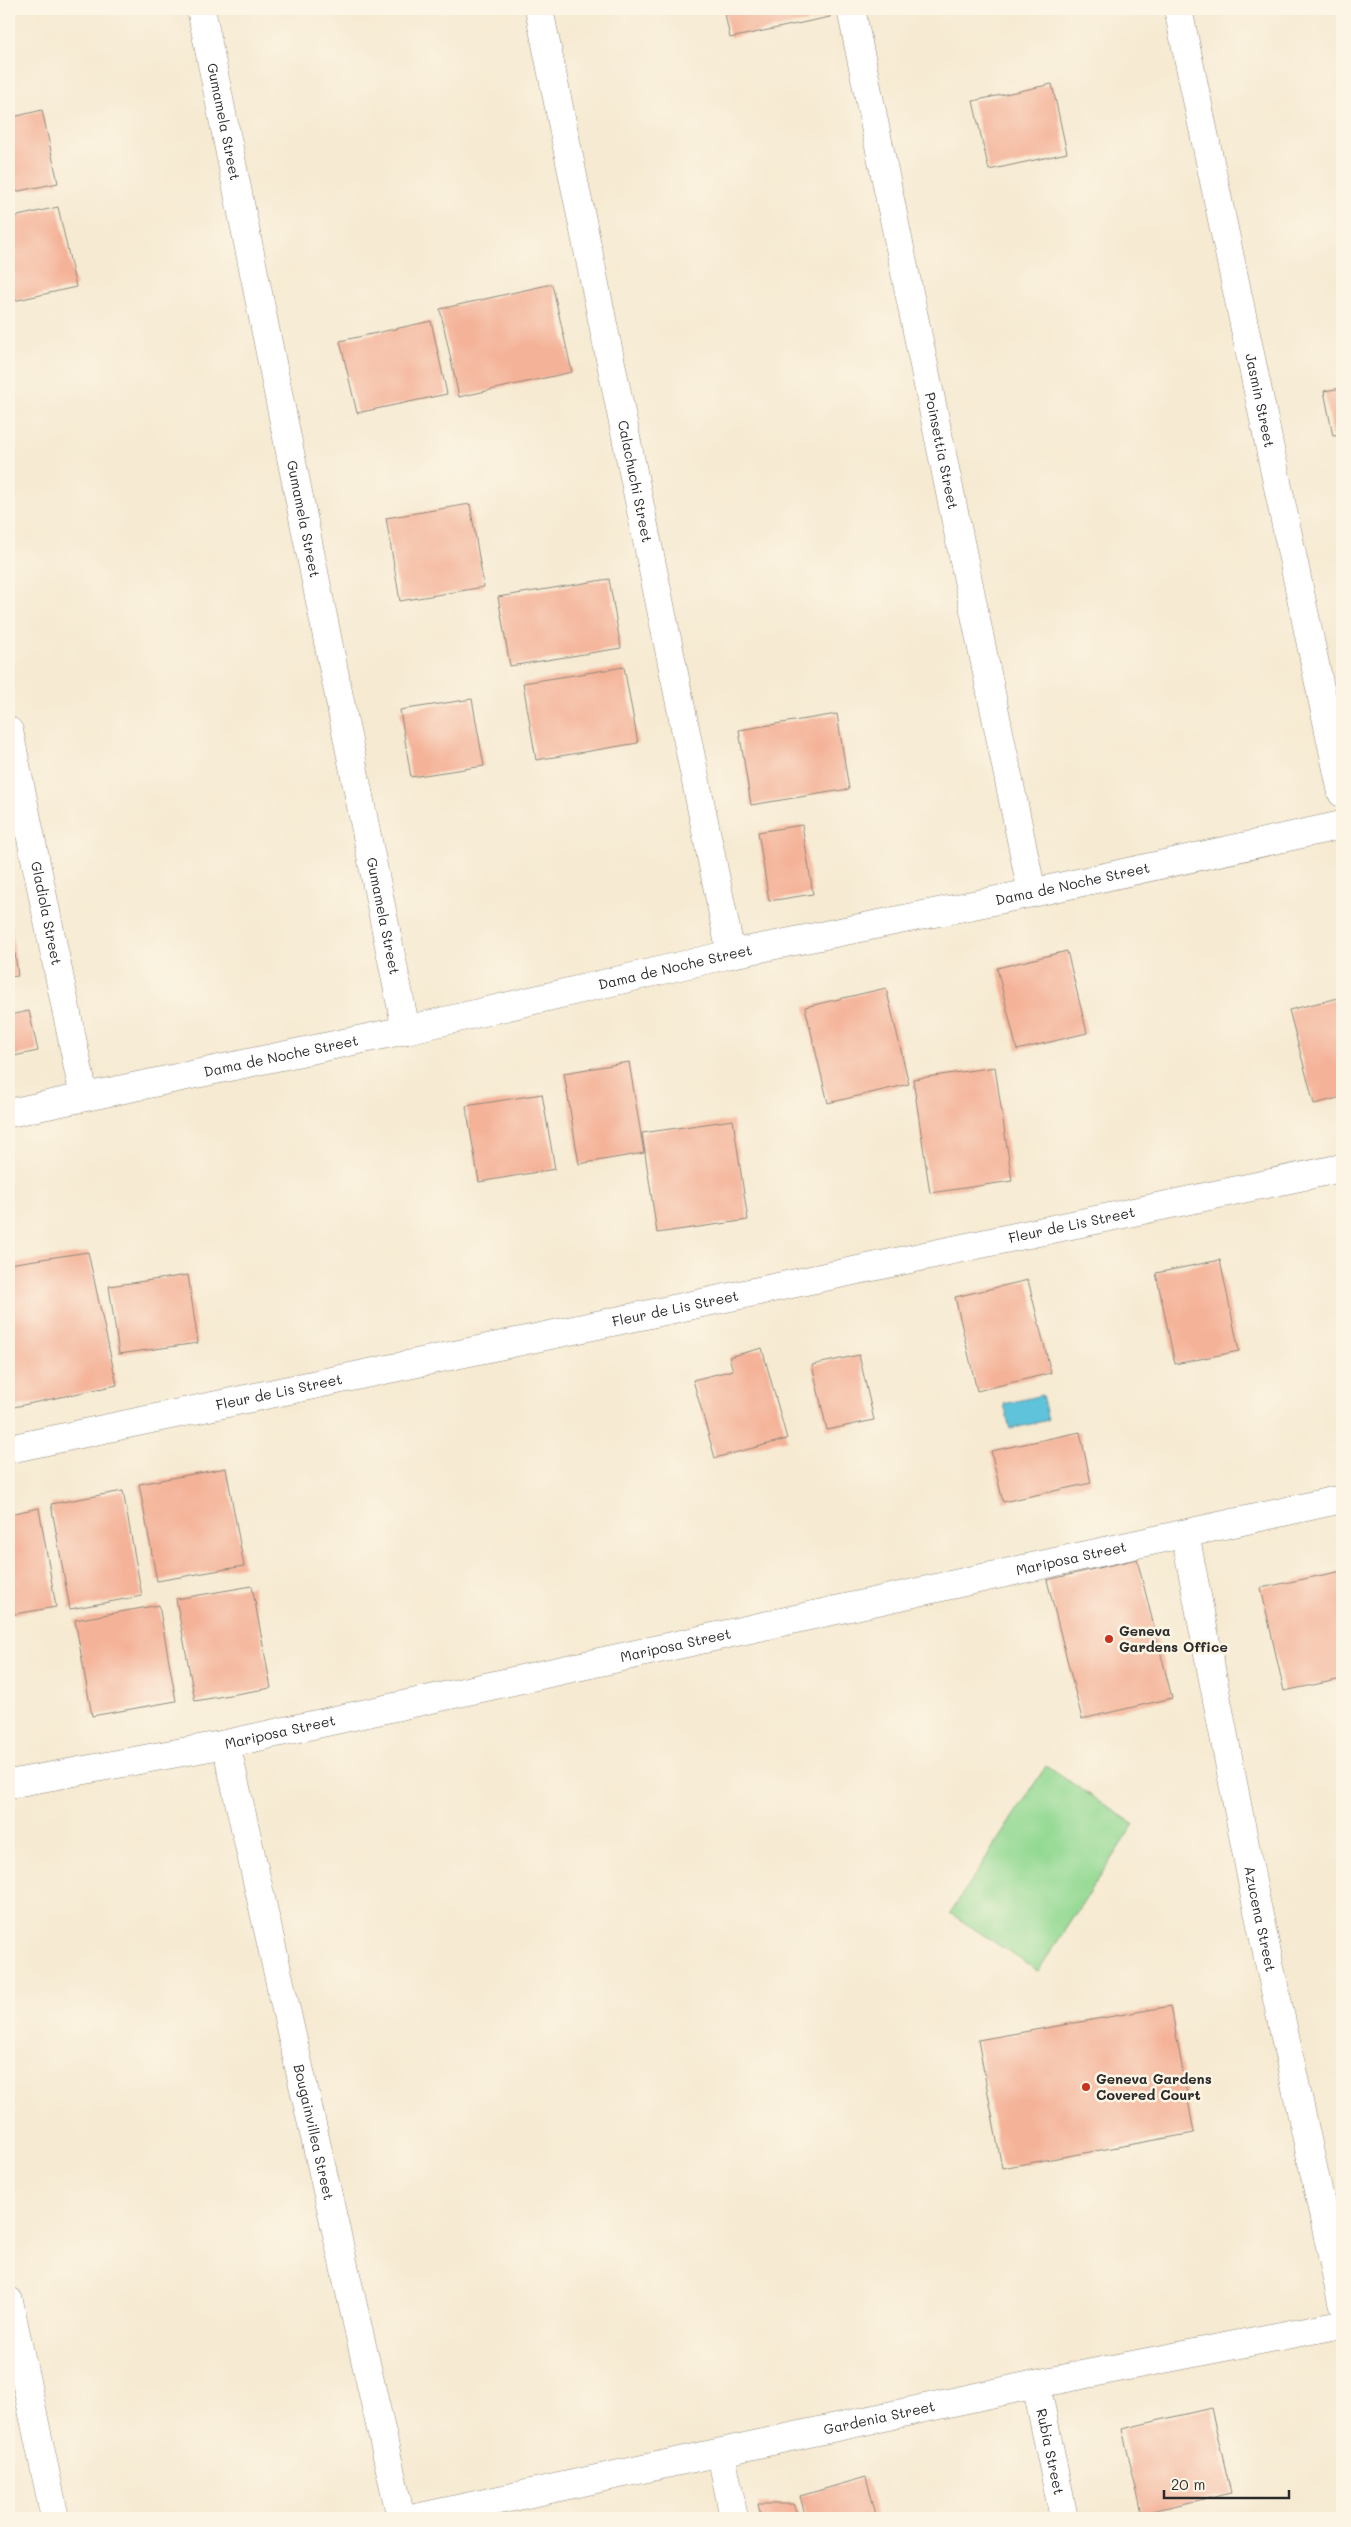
<svg xmlns="http://www.w3.org/2000/svg" width="1351" height="2527" font-family="Mali,sans-serif">
<style>
.green{fill:#93d993;stroke:#5f825f}
.water{fill:#5ec4db;stroke:#447883}
.building{fill:#f4b298}
.lines{fill:none;stroke-linecap:round;stroke-linejoin:round}
.minor-casing{stroke:#908a7e;stroke-width:29}
.minor{stroke:#fff;stroke-width:28}
.poi-dot{fill:#c8321e;stroke:#fcf5e5;stroke-width:2}
.labels{text-anchor:middle;stroke-width:5;stroke-linejoin:round;paint-order:stroke}
.street-label{font-size:14px;fill:#2b2b2b;stroke:#fcf5e5}
.poi-label{font-size:14px;font-weight:bold;fill:#2b2b2b;stroke:#fcf5e5;text-anchor:start}
</style>
<rect width="100%" height="100%" fill="#fcf5e5"/>
<filter id="ink" filterUnits="userSpaceOnUse"><feTurbulence type="fractalNoise" baseFrequency=".02" numOctaves="2"/><feDisplacementMap in="SourceGraphic" scale="10" xChannelSelector="R" yChannelSelector="G"/><feConvolveMatrix kernelMatrix="1 2 1 2 8 2 1 2 1" color-interpolation-filters="sRGB"/></filter>
<filter id="wash" filterUnits="userSpaceOnUse"><feTurbulence type="fractalNoise" baseFrequency=".0096" numOctaves="4" result="noise"/><feDisplacementMap in="SourceGraphic" scale="20" xChannelSelector="R" yChannelSelector="G"/><feGaussianBlur stdDeviation="1.12" result="paint"/><feColorMatrix in="noise" values="0 0 0 0 0 0 0 0 0 0 0 0 0 0 0 0 0 1.4 0 .05"/><feComposite in="paint" operator="in"/></filter>
<g filter="url(#wash)">
<rect width="100%" height="100%" fill="#f6ead2"/>
<path class="green" d="M1046,1766L1134,1824L1038,1971L950,1913Z"/>
<path class="water" d="M1042,1395L1048,1420L1010,1429L1004,1404Z"/>
<g id="blocks">
<path class="building" d="M724,9H828L830,17L730,38Z
M1052,84L1067,153L989,170L973,101Z
M42,110L58,183L9,193V118Z
M58,207L76,287L9,302V218Z
M552,284L572,372L459,397L440,309Z
M431,321L447,394L357,413L340,341Z
M1342,388V435L1333,436L1324,391Z
M470,504L484,587L400,601L386,518Z
M609,579L621,648L510,666L498,597Z
M624,667L638,743L536,760L523,683Z
M472,699L484,766L411,777L400,710Z
M837,714L849,789L751,805L739,730Z
M802,825L813,894L769,901L758,832Z
M9,908L18,976L9,977Z
M1067,951L1087,1033L1017,1050L997,968Z
M886,988L909,1084L828,1103L805,1007Z
M1342,997V1097L1314,1104L1289,1010Z
M29,1011L38,1051L9,1057V1015Z
M629,1062L644,1153L579,1164L564,1073Z
M995,1067L1012,1181L930,1193L913,1079Z
M542,1094L555,1169L479,1182L466,1106Z
M733,1120L748,1220L657,1233L642,1133Z
M88,1252L117,1385L9,1408V1264Z
M1220,1260L1239,1351L1175,1364L1156,1273Z
M188,1275L198,1343L119,1354L109,1286Z
M1028,1280L1051,1373L977,1391L955,1297Z
M762,1348L787,1439L715,1458L693,1380L733,1370L729,1357Z
M859,1355L874,1420L827,1430L812,1365Z
M1080,1432L1091,1483L1003,1502L991,1451Z
M226,1468L244,1566L157,1581L139,1484Z
M123,1491L142,1596L70,1609L51,1504Z
M39,1508L56,1607L9,1615V1514Z
M1137,1559L1172,1698L1082,1719L1047,1580Z
M1342,1571V1679L1284,1691L1261,1588Z
M252,1586L271,1688L195,1701L176,1599Z
M159,1605L176,1701L92,1716L75,1620Z
M1171,2006L1194,2133L1002,2168L978,2040Z
M1211,2408L1231,2493L1142,2513L1122,2429Z
M866,2477L877,2518H806L800,2496Z
M758,2504H794L800,2518H761Z"/>
</g>
</g>
<g filter="url(#ink)">
<use href="#blocks" fill-opacity="0" stroke="#908a7e" stroke-width="1"/>
<g class="lines">
<g class="minor-casing">
<g id="minor">
<path id="s1" d="M201,9L406,1030"/>
<path id="s2" d="M539,9L731,954"/>
<path id="s3" d="M851,9L1032,893"/>
<path id="s4" d="M1178,9L1342,793"/>
<path id="s5" d="M9,731L84,1097"/>
<path id="s6" d="M9,1113L406,1030L731,954L1032,893L1342,825"/>
<path id="s7" d="M9,1449L1342,1168"/>
<path id="s8" d="M1185,1534L1255,1897L1342,2302"/>
<path id="s9" d="M226,1744L401,2518"/>
<path id="s10" d="M9,1784L226,1744L1342,1499"/>
<path d="M9,2301L55,2518"/>
<path id="s11" d="M1036,2384L1064,2518"/>
<path d="M721,2453L734,2518"/>
<path id="s12" d="M416,2518L1036,2384L1342,2324"/>
</g>
</g>
<use href="#minor" class="minor"/>
</g>
</g>
<g class="poi-dot">
<circle cx="1109" cy="1639" r="5"/>
<circle cx="1086" cy="2087" r="5"/>
</g>
<g class="labels">
<g class="street-label">
<text dy="5" stroke="none"><textPath href="#s1" startOffset="115">Gumamela Street</textPath></text>
<text dy="5" stroke="none"><textPath href="#s4" startOffset="400">Jasmin Street</textPath></text>
<text dy="5" stroke="none"><textPath href="#s3" startOffset="451">Poinsettia Street</textPath></text>
<text dy="5" stroke="none"><textPath href="#s2" startOffset="482">Calachuchi Street</textPath></text>
<text dy="5" stroke="none"><textPath href="#s1" startOffset="520">Gumamela Street</textPath></text>
<text dy="5" stroke="none"><textPath href="#s6" startOffset="1088">Dama de Noche Street</textPath></text>
<text dy="5" stroke="none"><textPath href="#s5" startOffset="186">Gladiola Street</textPath></text>
<text dy="5" stroke="none"><textPath href="#s1" startOffset="925">Gumamela Street</textPath></text>
<text dy="5" stroke="none"><textPath href="#s6" startOffset="682">Dama de Noche Street</textPath></text>
<text dy="5" stroke="none"><textPath href="#s6" startOffset="278">Dama de Noche Street</textPath></text>
<text dy="5" stroke="none"><textPath href="#s7" startOffset="1086">Fleur de Lis Street</textPath></text>
<text dy="5" stroke="none"><textPath href="#s7" startOffset="681">Fleur de Lis Street</textPath></text>
<text dy="5" stroke="none"><textPath href="#s7" startOffset="276">Fleur de Lis Street</textPath></text>
<text dy="5" stroke="none"><textPath href="#s10" startOffset="1086">Mariposa Street</textPath></text>
<text dy="5" stroke="none"><textPath href="#s10" startOffset="681">Mariposa Street</textPath></text>
<text dy="5" stroke="none"><textPath href="#s10" startOffset="276">Mariposa Street</textPath></text>
<text dy="5" stroke="none"><textPath href="#s8" startOffset="392">Azucena Street</textPath></text>
<text dy="5" stroke="none"><textPath href="#s9" startOffset="398">Bougainvillea Street</textPath></text>
<text dy="5" stroke="none"><textPath href="#s12" startOffset="474">Gardenia Street</textPath></text>
<text dy="5" stroke="none"><textPath href="#s11" startOffset="69">Rubia Street</textPath></text>
</g>
<g class="poi-label">
<text x="1119" y="1636">Geneva<tspan x="1119" dy="16">Gardens Office</tspan></text>
<text x="1096" y="2084">Geneva Gardens<tspan x="1096" dy="16">Covered Court</tspan></text>
</g>
</g>
<rect width="1351" height="2527" fill="none" stroke="#fcf5e5" stroke-width="30"/>
<path d="M1164 2490v8h125v-8" fill="none" stroke="#2b2b2b" stroke-width="2.5"/>
<text x="1171" y="2490" font-size="15" fill="#2b2b2b" stroke="#fcf5e5" stroke-width="4" paint-order="stroke">20 m</text>
</svg>
